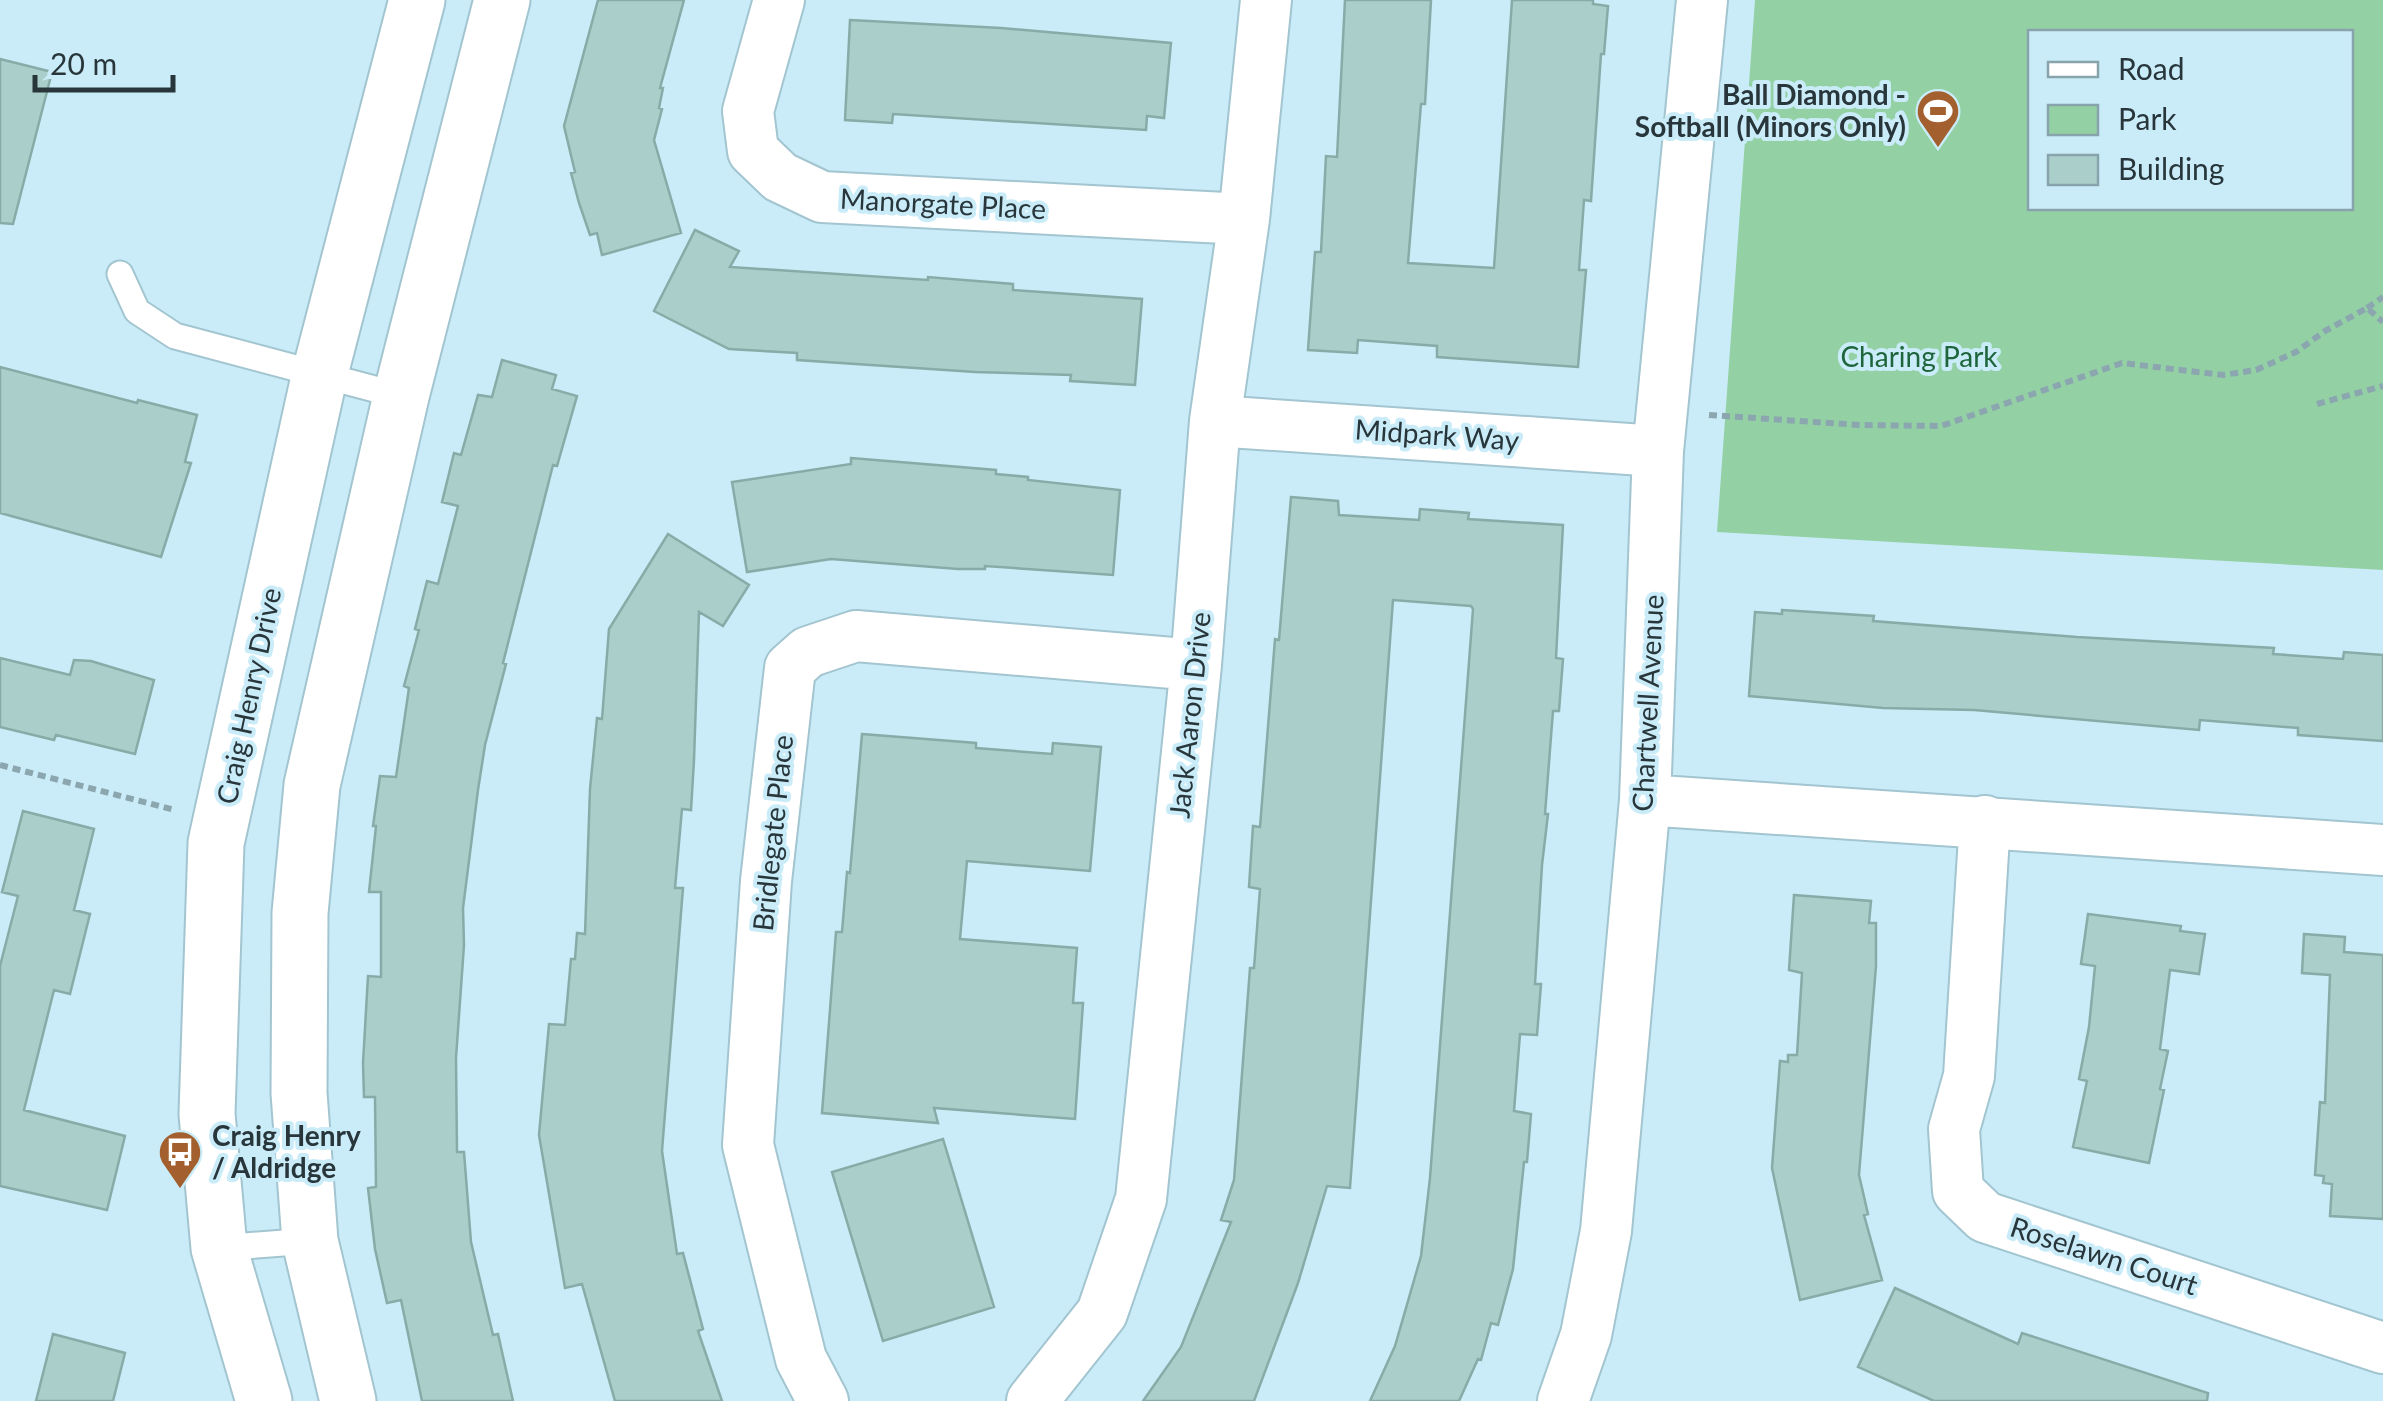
<svg xmlns="http://www.w3.org/2000/svg" width="2383" height="1401" font-family="Lato,sans-serif">
<style>
.green{fill:#93d1a5;fill-rule:evenodd}
.building{fill:#aacfca;stroke:#87aca7;stroke-width:2.5}
.lines{fill:none;stroke-linecap:round;stroke-linejoin:round}
.lane-casing{stroke:#a2c5d0;stroke-width:29}
.street-casing{stroke:#a2c5d0;stroke-width:54}
.secondary-casing{stroke:#a2c5d0;stroke-width:59}
.path{stroke:#8ba6af;stroke-width:6;stroke-dasharray:8 5;stroke-linecap:butt}
.lane{stroke:#fff;stroke-width:25}
.street{stroke:#fff;stroke-width:50}
.secondary{stroke:#fff;stroke-width:55}
.labels{text-anchor:middle;stroke-width:8;stroke-linejoin:round;paint-order:stroke}
.poi-label{font-size:28px;font-weight:bold;fill:#28363b;stroke:#c9ecf8;text-anchor:end}
.street-label{font-size:28px;fill:#28363b;stroke:#c9ecf8}
.park-label{font-size:28px;fill:#1e653b;stroke:#c9ecf8}
</style>
<rect width="100%" height="100%" fill="#c9ecf8"/>
<path class="green" d="M1755,0H2383V570L1717,532ZM2030,32H2350V208H2030Z"/>
<path class="building" d="M598,0H684L660,88H663L659,108L662,109L654,140L681,233L602,255L597,233L590,235L579,203L571,173L575,172L564,126Z
M1345,0H1431L1425,104H1421L1408,263L1494,268L1512,0H1593V4L1608,6L1604,54H1601L1591,201L1584,200L1579,270H1586L1578,367L1437,357V346L1358,340L1357,353L1308,350L1315,252H1321L1326,156L1337,157Z
M850,20L1001,28L1171,43L1164,118L1147,116L1146,130L893,114L892,123L845,120Z
M0,59L52,72L13,224L0,223Z
M695,230L739,251L730,267L928,280V277L1013,284V290L1142,299L1135,385L1070,381L1071,375L975,372L797,360V353L729,349L654,311Z
M502,360L556,375L552,389L577,396L557,466L553,465L503,663L506,664L485,745L478,790L463,908L464,945L456,1058L457,1152H464L471,1242L493,1335L498,1334L513,1401H422L401,1300L387,1303L375,1249L368,1188L376,1187L375,1097H364L363,1063L368,976L381,977V892H369L376,826H373L380,776L396,777L409,688L404,686L419,630L415,629L427,581L438,584L458,506L442,502L454,453L461,455L478,395L492,397Z
M0,367L137,403L138,400L197,415L185,462L191,463L161,557L0,513Z
M851,458L996,470V474L1028,477V480L1120,490L1113,575L985,566V569H958L831,559L747,572L732,482L851,464Z
M1291,497L1338,501L1339,515L1419,520L1420,509L1469,513L1468,519L1563,525L1556,658L1563,659L1559,711H1553L1545,814H1548L1542,865L1535,984H1541L1537,1035L1520,1034L1514,1111L1531,1114L1527,1162H1524L1513,1269L1498,1325L1491,1323L1481,1360L1478,1359L1459,1401H1370L1395,1346L1421,1256L1430,1178L1473,609L1471,606L1393,600L1350,1188L1327,1186L1298,1283L1254,1401H1143L1181,1347L1231,1222L1221,1220L1234,1180L1250,968H1254L1260,889L1249,887L1253,826L1260,827L1275,639L1279,640Z
M668,534L749,585L723,626L699,612L694,760L691,810L682,809L675,888H683L662,1151L677,1254L683,1253L703,1329L698,1331L722,1401H615L582,1284L565,1288L539,1135L549,1024L565,1025L571,959H575L577,933L585,934L590,789L597,718L602,719L609,629Z
M1782,610L1874,616L1873,621L2077,637L2274,648L2273,654L2343,659L2344,652L2383,655V741L2298,735V728L2200,720L2199,730L1974,710L1883,708L1749,696L1755,612L1782,614Z
M0,658L70,675L74,660L91,661L154,680L135,754L56,735L54,740L0,727Z
M862,734L976,743V748L1052,754L1053,743L1101,747L1090,871L967,861L960,939L1077,948L1073,1003H1083L1075,1119L934,1108L938,1123L822,1113L836,932H842L847,872L850,873Z
M23,811L94,829L74,910L90,914L70,994L54,990L24,1110L125,1136L107,1210L0,1186V966L18,896L2,892Z
M1794,895L1871,901L1869,923H1876V966L1859,1175L1868,1214L1864,1215L1882,1280L1800,1300L1772,1168L1780,1061L1788,1062V1055H1797L1802,973L1789,970Z
M2088,914L2181,926L2180,931L2205,934L2199,974L2170,970L2160,1049L2168,1051L2160,1089L2164,1090L2149,1163L2073,1147L2087,1081L2079,1079L2089,1027L2095,966L2081,964Z
M2304,934L2345,937L2344,952L2383,955V1219L2330,1216L2332,1184L2323,1183L2324,1176L2315,1175L2320,1102L2325,1103L2330,975L2302,973Z
M943,1139L994,1307L883,1341L832,1172Z
M1895,1288L2018,1344L2022,1333L2208,1393L2207,1401H1934L1858,1367Z
M53,1334L125,1353L113,1401H36Z"/>
<g class="lines">
<g class="lane-casing">
<path id="lane" d="M120,274L137,311L175,336L401,396
M219,1248L310,1241"/>
</g>
<g class="street-casing">
<path id="street" d="M779,0L748,111L753,151L780,177L822,197L1244,219
M1215,421L1658,451
M1645,800L2383,850
M1985,821L1969,1076L1954,1129L1958,1191L1985,1217L2383,1348
M823,1401L801,1359L748,1145L766,881L790,668L808,652L856,636L1196,665
M1032,1401L1102,1313L1141,1199L1196,665L1215,421L1244,219L1266,0
M1563,1401L1586,1335L1606,1231L1645,800L1658,451L1702,0"/>
</g>
<g class="secondary-casing">
<path id="secondary" d="M264,1401L219,1248L207,1114L216,843L320,373L417,0
M348,1401L310,1241L299,1093L300,913L312,785L401,396L502,0"/>
</g>
<path class="path" d="M2367,308L2383,297
M2317,404L2383,386
M1709,415L1860,425L1941,426L2122,363L2223,375L2256,370L2296,352L2325,331L2367,308L2383,322
M0,765L175,810"/>
<use href="#lane" class="lane"/>
<use href="#street" class="street"/>
<use href="#secondary" class="secondary"/>
</g>
<defs>
<g id="stadium-pin" transform="scale(2.25)"><path d="M0 17L-7.5 6A9.5 9.5 0 1 1 7.5 6Z" fill="#a3602e" stroke="#c9ecf8"/><path d="M0-5a6.5 5 0 1 0 0 10a6.5 5 0 1 0 0-10ZM-3.5-1.8h7v3.6h-7Z" fill="#fff"/></g>
<g id="bus-pin" transform="scale(2.25)"><path d="M0 17L-7.5 6A9.5 9.5 0 1 1 7.5 6Z" fill="#a3602e" stroke="#c9ecf8"/><path d="M-5-6H5V4H4V6H2V4H-2V6H-4V4H-5ZM-3.5-4V0h7V-4ZM-3.5 1.2v1.5H-2V1.2ZM2 1.2v1.5H3.5V1.2Z" fill="#fff"/></g>
</defs>
<g fill-rule="evenodd">
<use href="#stadium-pin" x="1938" y="111"/>
<use href="#bus-pin" x="180" y="1152"/>
</g>
<g class="labels">
<g class="poi-label">
<text x="1906" y="105">Ball Diamond -<tspan x="1906" dy="32">Softball (Minors Only)</tspan></text>
<text x="212" y="1146" text-anchor="start">Craig Henry<tspan x="212" dy="32">/ Aldridge</tspan></text>
</g>
<g class="street-label">
<text transform="translate(943 204) rotate(3)" y="10">Manorgate Place</text>
<text transform="translate(1437 435) rotate(4)" y="10">Midpark Way</text>
<text transform="translate(249 696) rotate(-78)" y="10">Craig Henry Drive</text>
<text transform="translate(1648 703) rotate(-87)" y="10">Chartwell Avenue</text>
<text transform="translate(1190 715) rotate(-84)" y="10">Jack Aaron Drive</text>
<text transform="translate(773 833) rotate(-84)" y="10">Bridlegate Place</text>
<text transform="translate(2104 1256) rotate(18)" y="10">Roselawn Court</text>
</g>
<g class="park-label">
<text x="1919" y="367">Charing Park</text>
</g>
</g>
<rect x="2028" y="30" width="325" height="180" fill="#c9ecf8" stroke="#89a3ac" stroke-width="2.5"/>
<rect x="2048" y="62" width="50" height="15" fill="#ffffff" stroke="#89a3ac" stroke-width="2.5"/>
<text x="2118" y="80" font-size="30" fill="#28363b">Road</text>
<rect x="2048" y="105" width="50" height="30" fill="#93d1a5" stroke="#89a3ac" stroke-width="2.5"/>
<text x="2118" y="130" font-size="30" fill="#28363b">Park</text>
<rect x="2048" y="155" width="50" height="30" fill="#aacfca" stroke="#89a3ac" stroke-width="2.5"/>
<text x="2118" y="180" font-size="30" fill="#28363b">Building</text>
<path d="M35 75v15h138v-15" fill="none" stroke="#28363b" stroke-width="5"/>
<text x="50" y="75" font-size="30" fill="#28363b" stroke="#c9ecf8" stroke-width="8" paint-order="stroke">20 m</text>
</svg>
